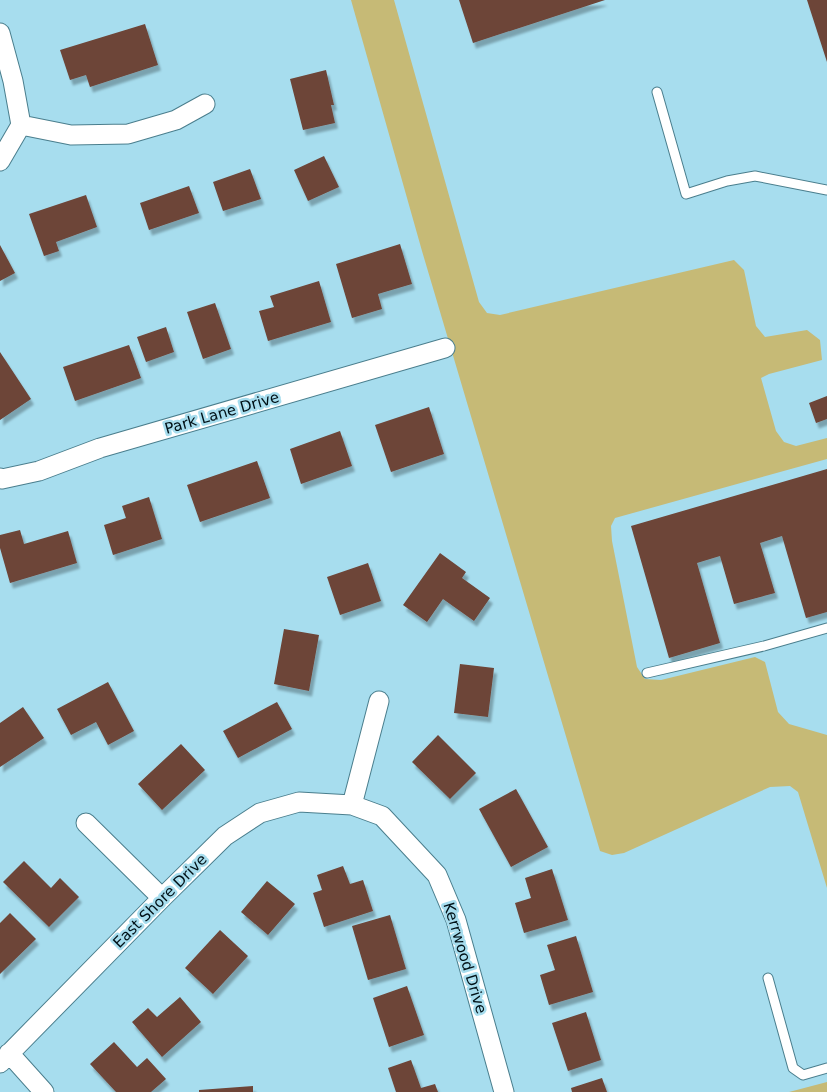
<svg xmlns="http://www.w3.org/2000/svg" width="827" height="1092" font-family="'DejaVu Sans',sans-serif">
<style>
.green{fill:#c6ba76}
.building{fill:#6d4437;filter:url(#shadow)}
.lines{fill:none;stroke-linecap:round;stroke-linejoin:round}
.lane-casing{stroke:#4a7e8d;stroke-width:11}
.street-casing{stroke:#4a7e8d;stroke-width:21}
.lane{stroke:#fff;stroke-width:9}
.street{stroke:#fff;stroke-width:19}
.labels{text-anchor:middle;stroke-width:5;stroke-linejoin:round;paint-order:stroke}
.street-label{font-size:15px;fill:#001016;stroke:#a7ddee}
</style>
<defs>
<filter id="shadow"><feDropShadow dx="3" dy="5.5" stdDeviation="1" flood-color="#0004"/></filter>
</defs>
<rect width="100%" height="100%" fill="#a7ddee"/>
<path class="green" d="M351,0H394L479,302L487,313L500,315L734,260L744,270L756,326L765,337L807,330L820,340L822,360L769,374L761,378L776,431L784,442L796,446L827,438V459L615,518L611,526L612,541L637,667L645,679L661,680L755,657L765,662L778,712L789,724L827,735V888L798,792L790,786L770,787L624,853L612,855L600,851L422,251Z
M827,1082V1092H789Z"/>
<path class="building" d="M459,0H605L473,43Z
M807,0H827V62Z
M145,24L158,65L90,87L86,75L70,80L60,50Z
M326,70L334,105H331L335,123L303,130L290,79Z
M324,156L339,187L308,201L294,170Z
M250,169L261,199L223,211L213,182Z
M189,186L199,213L149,230L140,203Z
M86,195L97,227L56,242L59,251L44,256L29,214Z
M400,244L412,284L378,294L382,309L352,318L336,264Z
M0,245L15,273L0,281Z
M319,281L331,322L268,341L259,311L274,307L270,296Z
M215,303L231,349L203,359L187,312Z
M166,327L174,352L146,362L137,337Z
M129,345L141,378L75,401L63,367Z
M0,352L31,399L0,420Z
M827,396V419L816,423L809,403Z
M429,407L444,454L391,472L375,425Z
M340,431L352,466L301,484L290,449Z
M257,461L270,498L200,522L187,485Z
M827,469V612L806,618L782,536L760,543L775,593L734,604L720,556L697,563L720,643L669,658L631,526Z
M149,497L162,539L113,555L104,525L126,518L122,506Z
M20,530L24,544L68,531L77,563L10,583L0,548V535Z
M440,553L466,572L462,578L490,598L474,621L443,599L427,622L403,605Z
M368,563L381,601L340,615L327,577Z
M284,629L319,635L309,691L274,684Z
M460,664L494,668L488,717L454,713Z
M108,682L134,731L108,745L96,722L71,735L57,709Z
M277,702L292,729L238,758L223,731Z
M23,707L44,738L0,767V723Z
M438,735L476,773L450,799L412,762Z
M181,744L205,770L162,810L138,784Z
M516,789L548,847L511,867L479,809Z
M24,861L51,888L60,878L79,897L49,927L3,882Z
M343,866L350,884L363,880L373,911L324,927L313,893L322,890L317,875Z
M552,869L568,920L524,933L515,903L531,898L525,878Z
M267,881L295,904L268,935L241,912Z
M10,913L36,939L0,974V923Z
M390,915L406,969L368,980L352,926Z
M220,930L248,956L213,994L185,968Z
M576,936L593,992L549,1005L540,975L555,970L547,945Z
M407,986L424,1035L389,1047L373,998Z
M180,997L201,1022L162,1057L132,1022L148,1008L157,1017Z
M586,1012L601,1060L568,1071L552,1023Z
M114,1042L137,1067L147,1058L166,1079L151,1092H116L90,1064Z
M411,1060L421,1088L435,1084L438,1092H396L388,1068Z
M602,1078L607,1092H572L571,1088Z
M253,1086V1092H199V1090Z"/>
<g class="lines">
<g class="lane-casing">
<path id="lane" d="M657,92L686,194L727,181L755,176L827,190
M647,673L764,646L827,628
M768,978L793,1068L803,1075L827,1068"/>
</g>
<g class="street-casing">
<path id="street" d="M0,33L13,81L21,125
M21,125L71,135L128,134L176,120L205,104
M0,161L21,125
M0,478L2,479L39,471L100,448L445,348
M352,805L379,701
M86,823L162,898
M9,1053L44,1092
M0,1063L162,898L225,836L260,813L299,802L352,805L382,816L437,875L456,920L504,1092"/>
</g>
<use href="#lane" class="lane"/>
<use href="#street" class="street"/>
</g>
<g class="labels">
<g class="street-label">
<text transform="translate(222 413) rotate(-16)" y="5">Park Lane Drive</text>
<text transform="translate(160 901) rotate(-45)" y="5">East Shore Drive</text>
<text transform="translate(465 958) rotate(73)" y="5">Kerrwood Drive</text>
</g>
</g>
</svg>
